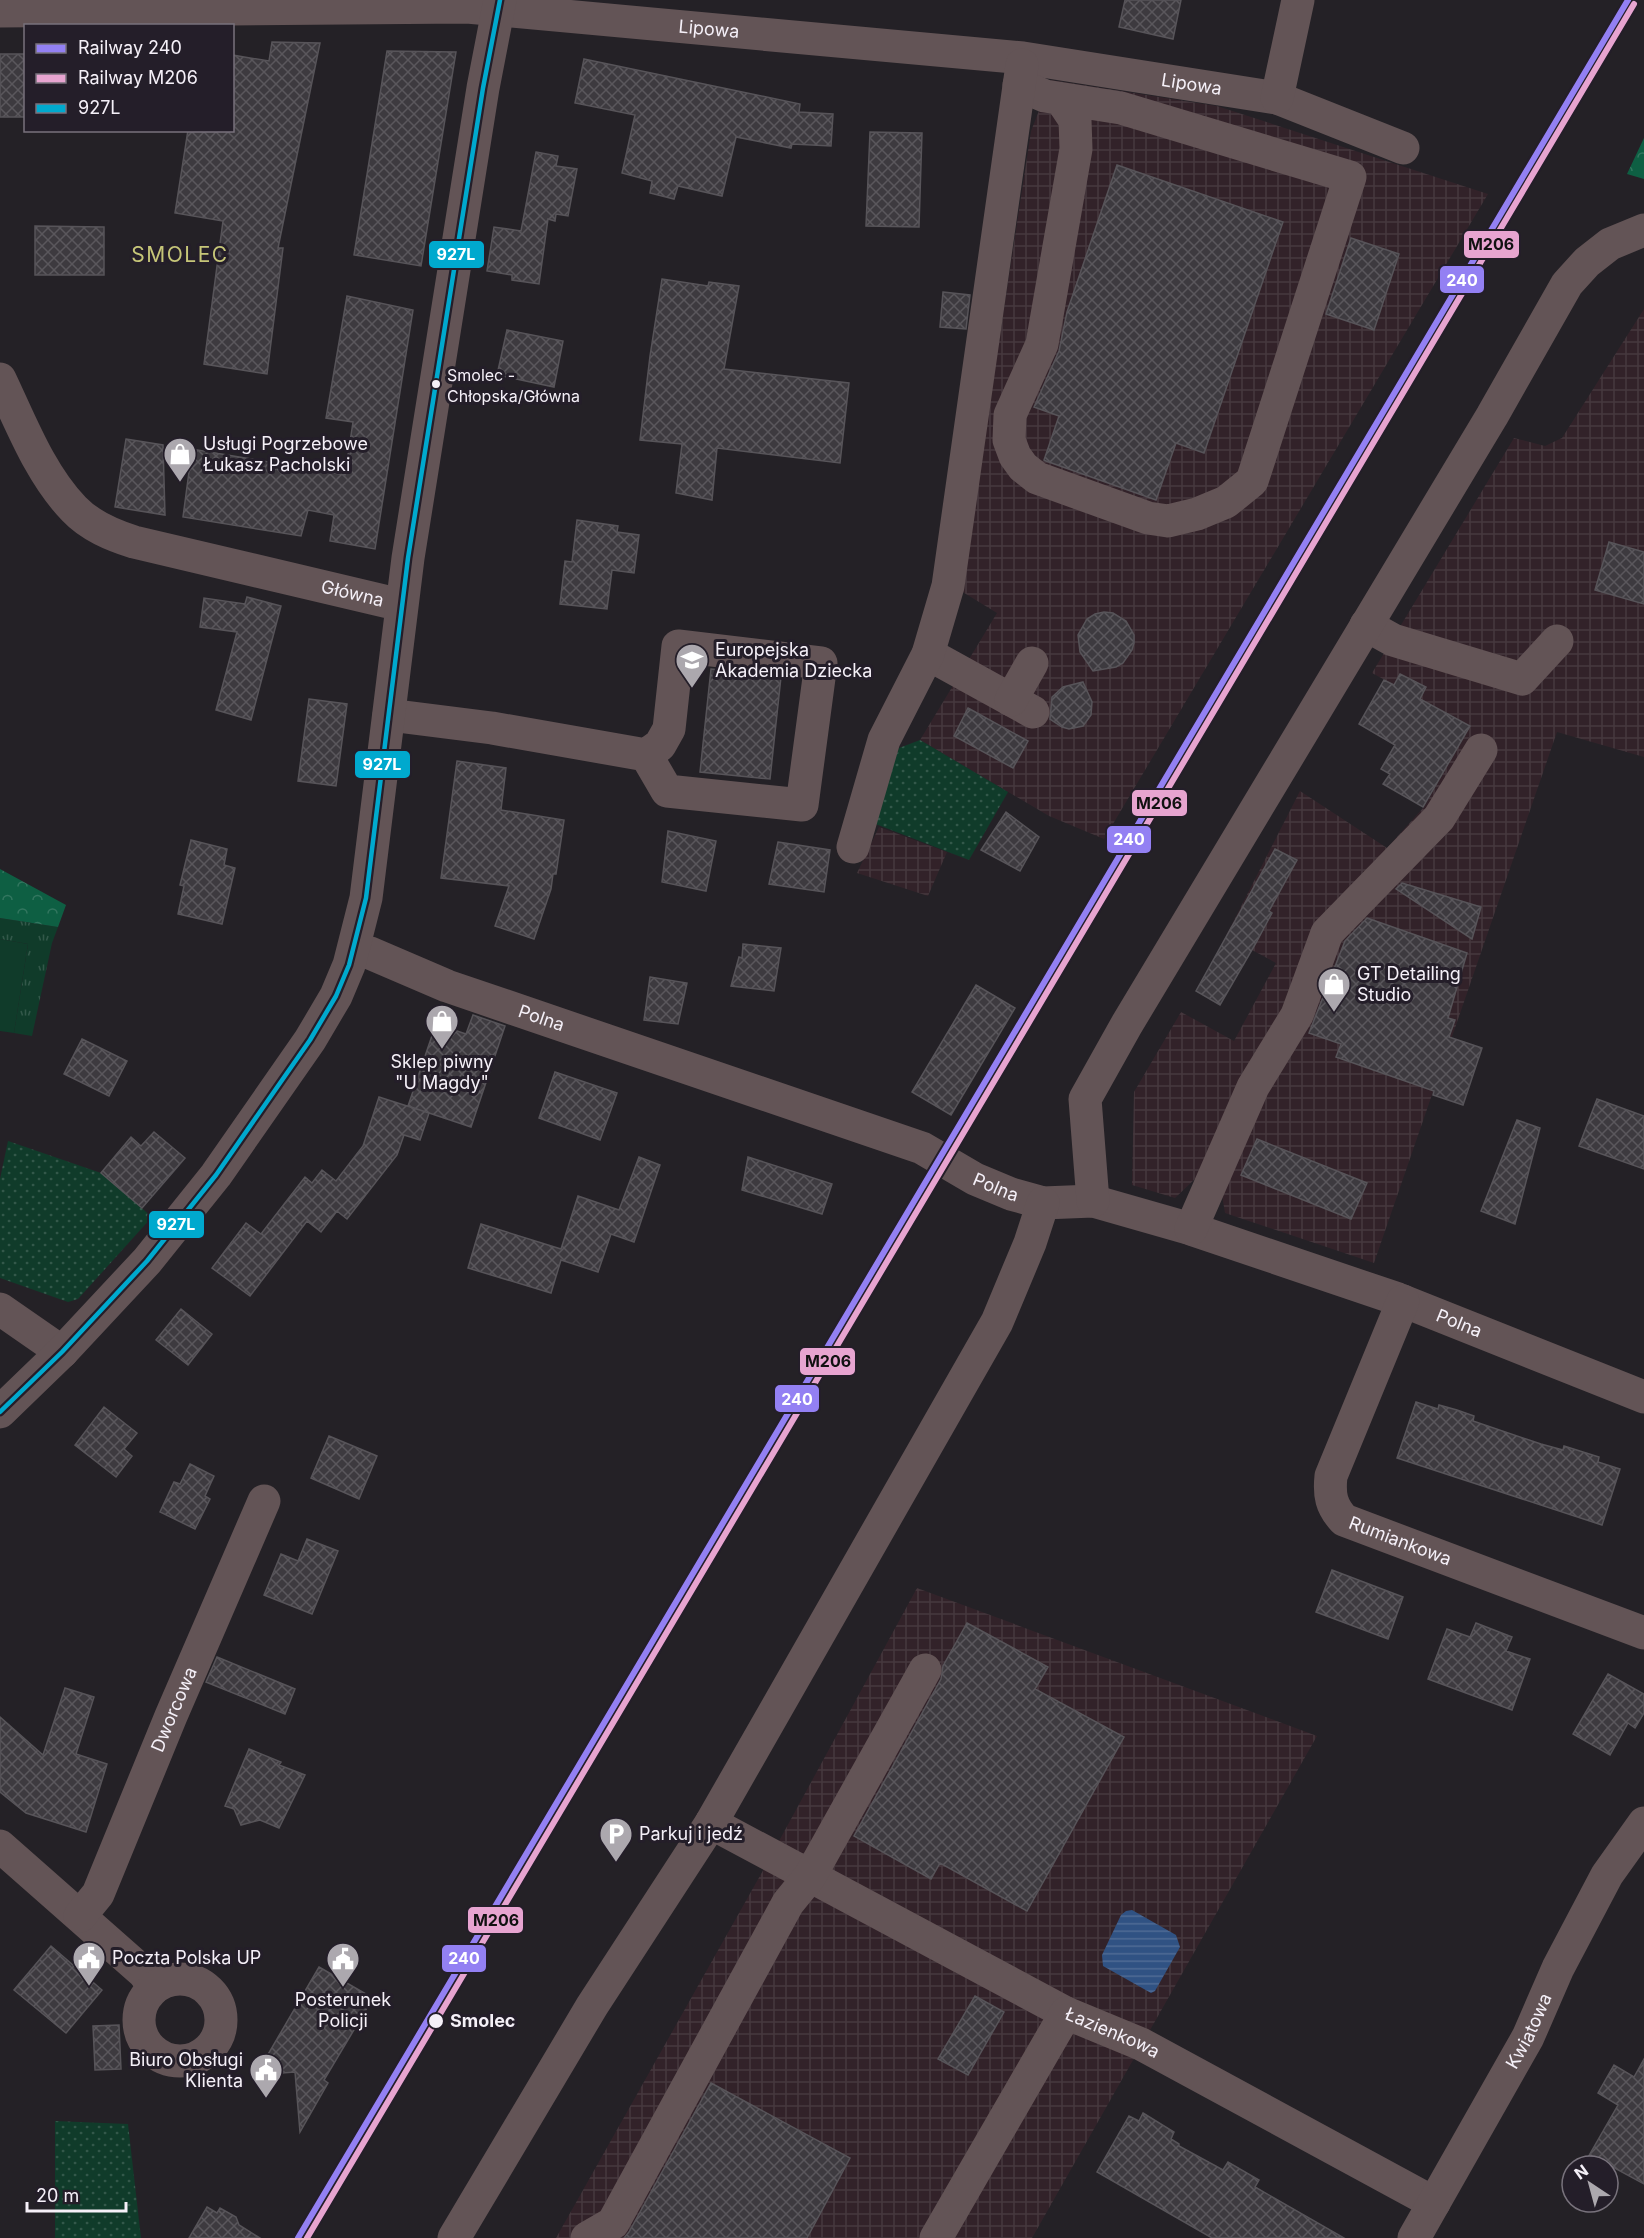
<svg xmlns="http://www.w3.org/2000/svg" width="1644" height="2238" font-family="Inter,sans-serif">
<style>
.industrial{fill:url(#industrial-grid)}
.grass{fill:url(#grass-tufts)}
.forest{fill:url(#forest-crowns)}
.park{fill:#103b2a}
.garden{fill:url(#garden-dots)}
.water{fill:url(#water-rules)}
.building{fill:url(#building-cross-hatch);stroke:#575459;stroke-width:1.5}
.lines{fill:none;stroke-linecap:round;stroke-linejoin:round}
.minor{stroke:#635456;stroke-width:33}
.bus-1-casing{stroke:#241e29;stroke-width:9}
.bus-1{stroke:#00a9ce;stroke-width:4.5}
.rail-1-casing{stroke:#241e29;stroke-width:10}
.rail-2-casing{stroke:#241e29;stroke-width:10}
.rail-1{stroke:#9380f3;stroke-width:6}
.rail-2{stroke:#e7a4d0;stroke-width:6}
.bus-dot{fill:#f5f0f8;stroke:#241e29;stroke-width:2}
.labels{text-anchor:middle;stroke-width:6;stroke-linejoin:round;paint-order:stroke}
.bus-label{font-size:16px;fill:#f5f0f8;stroke:#241e29;text-anchor:start}
.street-label{font-size:18px;fill:#f5f0f8;stroke:#241e29}
.poi-label{font-size:18px;fill:#f5f0f8;stroke:#241e29;text-anchor:start}
.stop-label{font-size:18px;font-weight:bold;fill:#f5f0f8;stroke:#241e29;text-anchor:start}
.quarter-label{font-size:21px;letter-spacing:1.5px;fill:#c6c678;stroke:#241e29}
.line-badge{stroke:#241e29;stroke-width:2}
.badge-label{font-size:16px;text-anchor:middle;font-weight:bold;fill:#fff}
.pale-badge-label{font-size:16px;text-anchor:middle;font-weight:bold;fill:#111}
</style>
<defs>
<pattern id="industrial-grid" width="8" height="8" patternUnits="userSpaceOnUse" patternTransform="scale(1.5)"><rect width="8" height="8" fill="#322229"/><path d="M0 4h8M4 0v8" fill="none" stroke="#46383e"/></pattern>
<pattern id="grass-tufts" width="24" height="20" patternUnits="userSpaceOnUse" patternTransform="scale(1.5)"><rect width="24" height="20" fill="#103b2a"/><path d="M3 7l-1-3M5 7V3M7 7l1-3M15 17l-1-3M17 17v-4M19 17l1-3" fill="none" stroke="#33584a"/></pattern>
<pattern id="forest-crowns" width="20" height="18" patternUnits="userSpaceOnUse" patternTransform="scale(1.5)"><rect width="20" height="18" fill="#0e5f43"/><path d="M2 6a3 3 0 1 1 6 0M12 15a3 3 0 1 1 6 0" fill="none" stroke="#32765f"/></pattern>
<pattern id="garden-dots" width="8" height="8" patternUnits="userSpaceOnUse" patternTransform="scale(1.5)"><rect width="8" height="8" fill="#103b2a"/><path d="M2 2h.1M6 6h.1" fill="none" stroke="#33584a" stroke-width="1.8" stroke-linecap="round"/></pattern>
<pattern id="water-rules" width="6" height="5" patternUnits="userSpaceOnUse" patternTransform="scale(1.5)"><rect width="6" height="5" fill="#305283"/><path d="M0 2.5h6" fill="none" stroke="#4f6b95"/></pattern>
<pattern id="building-cross-hatch" width="8" height="8" patternUnits="userSpaceOnUse" patternTransform="scale(1.5)"><rect width="8" height="8" fill="#3d3a3f"/><path d="M0 0l8 8M0 8l8-8" fill="none" stroke="#5a575c"/></pattern>
</defs>
<rect width="100%" height="100%" fill="#242126"/>
<path class="industrial" d="M1051,80L1217,106L1488,194L1104,839L1049,816L920,740L997,613L961,591L1031,131Z
M1644,309V757L1557,732L1374,1263L1225,1213L1221,1189L1195,1179L1175,1198L1132,1185L1134,1092L1181,1012L1234,1041L1276,963L1226,936L1300,791L1387,848L1424,807L1470,726L1372,673L1514,438L1545,446L1562,438Z
M879,827L947,852L928,896L857,873Z
M917,1588L1317,1736L1032,2238H556L761,1874Z"/>
<path class="grass" d="M0,918L58,927L52,943L32,1036L14,1033L28,944L0,939Z"/>
<path class="forest" d="M1644,138V179L1627,174Z
M0,869L66,905L58,927L0,918Z"/>
<path class="park" d="M0,939L28,944L14,1033L0,1031Z"/>
<path class="garden" d="M920,740L1008,792L969,860L873,823L899,748Z
M8,1141L101,1173L152,1217L78,1299L68,1302L0,1278V1179Z
M55,2121L128,2124L141,2238H55Z"/>
<path class="water" d="M1132,1910L1176,1935L1180,1947L1155,1991L1151,1993L1103,1966L1102,1955L1121,1915L1126,1911Z"/>
<path class="building" d="M1125,0H1181L1173,39L1119,27Z
M272,42L320,43L278,248H283L267,374L204,364L223,221L175,213L188,130H232V55L269,61Z
M387,51L456,52L421,266L354,255Z
M0,54H26V117H0Z
M584,59L800,104L799,112L833,114L831,146L792,144L791,148L736,137L722,196L678,186L674,199L650,193L652,181L622,173L635,115L575,103Z
M870,132L922,133L919,227L866,226Z
M536,152L558,156L556,166L577,169L568,216L556,214L555,221L548,219L539,284L512,280V275L487,271L494,227L521,231Z
M1117,165L1283,222L1204,453L1176,443L1156,500L1046,461L1044,460L1059,416L1034,407L1059,351L1067,312Z
M35,226L104,227V275H35Z
M1351,238L1399,254L1374,330L1326,314Z
M662,279L708,286L709,282L739,286L724,369L849,383L840,463L717,448L712,500L676,493L682,444L640,440L650,356Z
M943,292L970,295L966,329L940,327Z
M347,296L413,310L375,549L330,541L334,515L308,510L301,536L183,517L192,449L345,475L353,422L326,418Z
M507,330L563,341L554,387L497,375Z
M126,439L163,445L165,515L115,507Z
M577,520L618,526L617,532L639,535L634,573L612,570L607,609L560,604L565,561L572,562Z
M1609,542L1644,552V604L1595,590Z
M247,597L281,606L251,720L216,710L237,632L200,627L204,598L245,604Z
M1104,612L1113,613L1126,621L1134,635V643L1132,650L1123,663L1116,667L1093,671L1080,652L1078,635L1087,619L1095,614Z
M711,669L781,677L770,779L700,772Z
M1400,674L1426,687L1420,699L1470,726L1423,807L1383,784L1390,774L1381,769L1395,745L1359,724L1384,680L1394,685Z
M1083,682L1092,702L1091,715L1083,726L1069,729L1062,727L1050,719L1052,697L1063,687Z
M309,699L347,704L336,786L298,781Z
M968,708L1028,741L1013,768L954,736Z
M457,761L506,768L501,810L564,820L556,874H553L551,889L534,939L495,926L509,886L441,878Z
M1006,812L1039,837L1020,871L981,850Z
M668,831L716,841L706,891L662,882Z
M191,840L227,849L224,865L235,868L222,924L178,914L184,886L180,885Z
M778,842L830,850L824,892L769,884Z
M1275,849L1297,860L1269,911L1272,913L1256,943L1220,1005L1196,991Z
M1402,883L1481,907L1472,939L1396,889Z
M1367,918L1467,953L1448,1018L1455,1020L1449,1037L1482,1048L1463,1105L1433,1095L1434,1091L1336,1057L1341,1044L1309,1033L1345,941Z
M743,944L781,948L774,991L731,986L739,957L742,958Z
M650,977L687,983L678,1024L644,1020Z
M976,985L1015,1008L951,1115L912,1092Z
M473,1015L505,1026L471,1127L408,1106L436,1024L466,1034Z
M82,1039L127,1061L109,1096L64,1074Z
M555,1072L617,1093L600,1140L539,1118Z
M379,1097L429,1113L420,1140L404,1135L397,1155L347,1219L337,1211L321,1232L307,1221L250,1296L212,1268L246,1223L261,1234L305,1177L312,1183L322,1170L336,1181L363,1146Z
M1597,1099L1644,1116V1169L1579,1146Z
M1517,1120L1540,1128L1515,1224L1481,1211Z
M154,1132L185,1158L142,1208L101,1173L131,1137L141,1146Z
M1257,1139L1367,1183L1351,1219L1241,1175Z
M639,1157L660,1165L634,1242L611,1234L598,1272L561,1260L551,1293L468,1268L481,1224L561,1249L578,1196L619,1210Z
M748,1157L832,1184L822,1214L742,1190Z
M181,1309L212,1334L188,1365L156,1340Z
M1416,1402L1438,1409L1439,1405L1457,1410L1474,1416L1473,1421L1541,1444L1563,1450L1564,1446L1599,1457L1598,1462L1620,1469L1602,1525L1397,1458Z
M104,1407L137,1433L124,1449L132,1456L116,1477L75,1445Z
M329,1436L377,1456L359,1499L311,1478Z
M190,1464L214,1476L205,1496L210,1499L195,1529L160,1512L174,1482L180,1484Z
M307,1539L338,1551L312,1614L264,1595L281,1554L298,1561Z
M1332,1570L1403,1597L1388,1639L1316,1612Z
M967,1623L1048,1667L1035,1689L1124,1737L1027,1911L940,1863L931,1879L854,1836L941,1679L943,1666Z
M1476,1623L1512,1637L1506,1651L1530,1659L1512,1710L1428,1679L1447,1629L1470,1637Z
M217,1657L295,1689L285,1714L206,1682Z
M1608,1674L1644,1694V1713L1635,1728L1628,1723L1610,1755L1573,1734Z
M65,1688L94,1697L76,1754L107,1764L86,1832L26,1813L0,1792V1717L43,1755Z
M249,1749L281,1762L279,1765L305,1775L279,1828L260,1820L241,1825L234,1809L225,1806Z
M51,1946L102,1990L66,2033L14,1990Z
M319,1967L373,1998L324,2080L328,2083L300,2132L295,2072L256,2075Z
M975,1996L1004,2012L968,2075L938,2059Z
M119,2025L121,2069L95,2070L93,2026Z
M1644,2059V2184L1611,2166H1583L1618,2105L1598,2093L1614,2065L1634,2077Z
M711,2083L850,2158L807,2238H624L629,2232Z
M1143,2113L1174,2132L1171,2139L1179,2144V2146L1223,2170L1228,2162L1259,2180L1255,2187L1344,2238H1212L1097,2172L1129,2116L1139,2121Z
M207,2207L217,2213L220,2208L236,2217L239,2225L260,2238H189Z"/>
<g class="lines">
<g class="minor">
<path id="s1" d="M0,11L467,7L1023,58L1277,98L1403,148"/>
<path d="M1019,85L1045,96L1121,108L1350,177L1252,481L1226,502L1197,514L1168,521L1148,518L1037,478L1023,467L1015,456L1009,440L1010,415L1042,344L1076,149L1075,120L1061,99"/>
<path d="M1277,98L1298,0"/>
<path id="s2" d="M0,379C21,423 40,474 74,509C90,526 112,535 134,542L401,605"/>
<path d="M1366,625L1393,640L1522,679L1557,641"/>
<path d="M928,654L1033,712"/>
<path d="M1011,700L1032,663"/>
<path d="M389,715L492,728L646,755L660,745L669,729L678,646L821,663L802,805L667,791L646,755"/>
<path d="M853,847L884,740L928,654L948,586L1022,65"/>
<path id="s3" d="M354,949L370,953L447,986L922,1148L975,1179L1011,1194L1043,1203L1093,1201L1191,1229L1398,1299L1644,1397"/>
<path d="M1093,1201L1085,1099L1127,1024L1492,416L1567,284L1587,262L1610,244L1644,230"/>
<path d="M1191,1229L1253,1087L1297,1015L1327,933L1439,818L1481,750"/>
<path id="s4" d="M1403,1301L1331,1476C1329,1495 1331,1506 1344,1520L1644,1633"/>
<path d="M0,1309L62,1352"/>
<path d="M0,1412L62,1352L147,1261L216,1175L310,1040L336,996L349,965L366,898L408,558L483,88L500,0"/>
<path id="s5" d="M711,1823L1066,2013L1141,2044L1434,2203"/>
<path d="M0,1846L144,1973L155,1987"/>
<path id="s6" d="M80,1916L98,1894L171,1716L264,1501"/>
<circle cx="180" cy="2020" r="41"/>
<path d="M454,2238L592,2006L711,1823L997,1322L1030,1243L1043,1203"/>
<path d="M587,2238L613,2223L788,1903L810,1876L925,1670"/>
<path d="M936,2238L1066,2013"/>
<path id="s7" d="M1414,2238L1528,2037L1558,1968L1607,1875L1644,1823"/>
</g>
<g class="bus-1-casing">
<path id="bus-1" d="M0,1412L62,1352L147,1261L216,1175L310,1040L336,996L349,965L366,898L408,558L483,88L500,0"/>
</g>
<use href="#bus-1" class="bus-1"/>
<g class="rail-1-casing">
<path id="rail-1" d="M298,2238L1628,0"/>
</g>
<g class="rail-2-casing">
<path id="rail-2" d="M307,2238L1634,4"/>
</g>
<use href="#rail-1" class="rail-1"/>
<use href="#rail-2" class="rail-2"/>
</g>
<defs>
<g id="shop-pin" transform="scale(1.725)"><path d="M0 17L-7.5 6A9.5 9.5 0 1 1 7.5 6Z" fill="#aca8ae" stroke="#241e29"/><path d="M-5-2.5h2.3a2.7 3.5 0 0 1 5.4 0H5L5.5 6h-11ZM-1.5-2.5h3a1.5 2.3 0 0 0-3 0Z" fill="#fff"/></g>
<g id="school-pin" transform="scale(1.725)"><path d="M0 17L-7.5 6A9.5 9.5 0 1 1 7.5 6Z" fill="#aca8ae" stroke="#241e29"/><path d="M0-5L7-2L0 1L-7-2ZM-4 1L0 2.5L4 1V4Q0 6-4 4Z" fill="#fff"/></g>
<g id="parking-pin" transform="scale(1.725)"><path d="M0 17L-7.5 6A9.5 9.5 0 1 1 7.5 6Z" fill="#aca8ae" stroke="#241e29"/><path d="M-3.5-5.5H1a3.5 3.5 0 0 1 0 7H-1V5.5H-3.5ZM-1-3.4V-.6H.8a1.4 1.4 0 0 0 0-2.8Z" fill="#fff"/></g>
<g id="civic-pin" transform="scale(1.725)"><path d="M0 17L-7.5 6A9.5 9.5 0 1 1 7.5 6Z" fill="#aca8ae" stroke="#241e29"/><path d="M-.6-6.5H3V-4.5H.6V-3L4-1V1h2V6H-6V1h2V-1L-.6-3ZM-1.2 2.5V6h2.4V2.5Z" fill="#fff"/></g>
</defs>
<g fill-rule="evenodd">
<use href="#shop-pin" x="180" y="454"/>
<use href="#school-pin" x="692" y="660"/>
<use href="#shop-pin" x="1334" y="984"/>
<use href="#shop-pin" x="442" y="1021"/>
<use href="#parking-pin" x="616" y="1834"/>
<use href="#civic-pin" x="89" y="1958"/>
<use href="#civic-pin" x="343" y="1959"/>
<use href="#civic-pin" x="266" y="2070"/>
</g>
<g class="bus-dot">
<circle cx="436" cy="384" r="5"/>
<circle cx="436" cy="2021" r="8"/>
</g>
<g class="labels">
<g class="bus-label">
<text x="447" y="381">Smolec -<tspan x="447" dy="21">Chłopska/Główna</tspan></text>
</g>
<g class="street-label">
<text dy="6" stroke="none"><textPath href="#s1" startOffset="710">Lipowa</textPath></text>
<text dy="6" stroke="none"><textPath href="#s1" startOffset="1196">Lipowa</textPath></text>
<text dy="6" stroke="none"><textPath href="#s2" startOffset="444">Główna</textPath></text>
<text dy="6" stroke="none"><textPath href="#s3" startOffset="200">Polna</textPath></text>
<text dy="6" stroke="none"><textPath href="#s3" startOffset="686">Polna</textPath></text>
<text dy="6" stroke="none"><textPath href="#s3" startOffset="1172">Polna</textPath></text>
<text dy="6" stroke="none"><textPath href="#s4" startOffset="297">Rumiankowa</textPath></text>
<text dy="6" stroke="none"><textPath href="#s6" startOffset="228">Dworcowa</textPath></text>
<text dy="6" stroke="none"><textPath href="#s7" startOffset="237">Kwiatowa</textPath></text>
<text dy="6" stroke="none"><textPath href="#s5" startOffset="453">Łazienkowa</textPath></text>
</g>
<g class="poi-label">
<text x="203" y="450">Usługi Pogrzebowe<tspan x="203" dy="21">Łukasz Pacholski</tspan></text>
<text x="715" y="656">Europejska<tspan x="715" dy="21">Akademia Dziecka</tspan></text>
<text x="1357" y="980">GT Detailing<tspan x="1357" dy="21">Studio</tspan></text>
<text x="442" y="1068" text-anchor="middle">Sklep piwny<tspan x="442" dy="21">"U Magdy"</tspan></text>
<text x="639" y="1840">Parkuj i jedź</text>
<text x="112" y="1964">Poczta Polska UP</text>
<text x="343" y="2006" text-anchor="middle">Posterunek<tspan x="343" dy="21">Policji</tspan></text>
<text x="243" y="2066" text-anchor="end">Biuro Obsługi<tspan x="243" dy="21">Klienta</tspan></text>
</g>
<g class="stop-label">
<text x="450" y="2027">Smolec</text>
</g>
<g class="quarter-label">
<text x="180" y="262">SMOLEC</text>
</g>
</g>
<g class="line-badge">
<rect x="1463" y="230" width="57" height="29" rx="6" fill="#e7a4d0"/>
<rect x="428" y="240" width="57" height="29" rx="6" fill="#00a9ce"/>
<rect x="1439" y="265" width="46" height="29" rx="6" fill="#9380f3"/>
<rect x="354" y="750" width="57" height="29" rx="6" fill="#00a9ce"/>
<rect x="1131" y="789" width="57" height="28" rx="6" fill="#e7a4d0"/>
<rect x="1106" y="825" width="46" height="29" rx="6" fill="#9380f3"/>
<rect x="148" y="1210" width="57" height="29" rx="6" fill="#00a9ce"/>
<rect x="799" y="1347" width="57" height="29" rx="6" fill="#e7a4d0"/>
<rect x="774" y="1384" width="46" height="29" rx="6" fill="#9380f3"/>
<rect x="467" y="1906" width="57" height="28" rx="6" fill="#e7a4d0"/>
<rect x="441" y="1944" width="46" height="29" rx="6" fill="#9380f3"/>
</g>
<g class="badge-label">
<text x="456" y="260">927L</text>
<text x="1462" y="286">240</text>
<text x="382" y="770">927L</text>
<text x="1129" y="845">240</text>
<text x="176" y="1230">927L</text>
<text x="797" y="1405">240</text>
<text x="464" y="1964">240</text>
</g>
<g class="pale-badge-label">
<text x="1491" y="250">M206</text>
<text x="1159" y="809">M206</text>
<text x="828" y="1367">M206</text>
<text x="496" y="1926">M206</text>
</g>
<rect x="24" y="24" width="210" height="108" fill="#241e29" stroke="#78727c" stroke-width="1.5"/>
<rect x="36" y="44" width="30" height="9" fill="#9380f3" stroke="#78727c" stroke-width="1.5"/>
<text x="78" y="54" font-size="18" fill="#f5f0f8">Railway 240</text>
<rect x="36" y="74" width="30" height="9" fill="#e7a4d0" stroke="#78727c" stroke-width="1.5"/>
<text x="78" y="84" font-size="18" fill="#f5f0f8">Railway M206</text>
<rect x="36" y="104" width="30" height="9" fill="#00a9ce" stroke="#78727c" stroke-width="1.5"/>
<text x="78" y="114" font-size="18" fill="#f5f0f8">927L</text>
<g transform="translate(1590 2184) rotate(324)"><circle r="28" fill="#241e29" stroke="#78727c" stroke-width="1.5"/>
<path d="M0-4.5L10 22L0 15L-10 22Z" fill="#aca8ae"/>
<text y="-9" font-size="16" font-weight="bold" text-anchor="middle" fill="#f5f0f8">N</text>
</g>
<path d="M27 2202v9h99v-9" fill="none" stroke="#f5f0f8" stroke-width="3"/>
<text x="36" y="2202" font-size="18" fill="#f5f0f8" stroke="#241e29" stroke-width="4.5" paint-order="stroke">20 m</text>
</svg>
